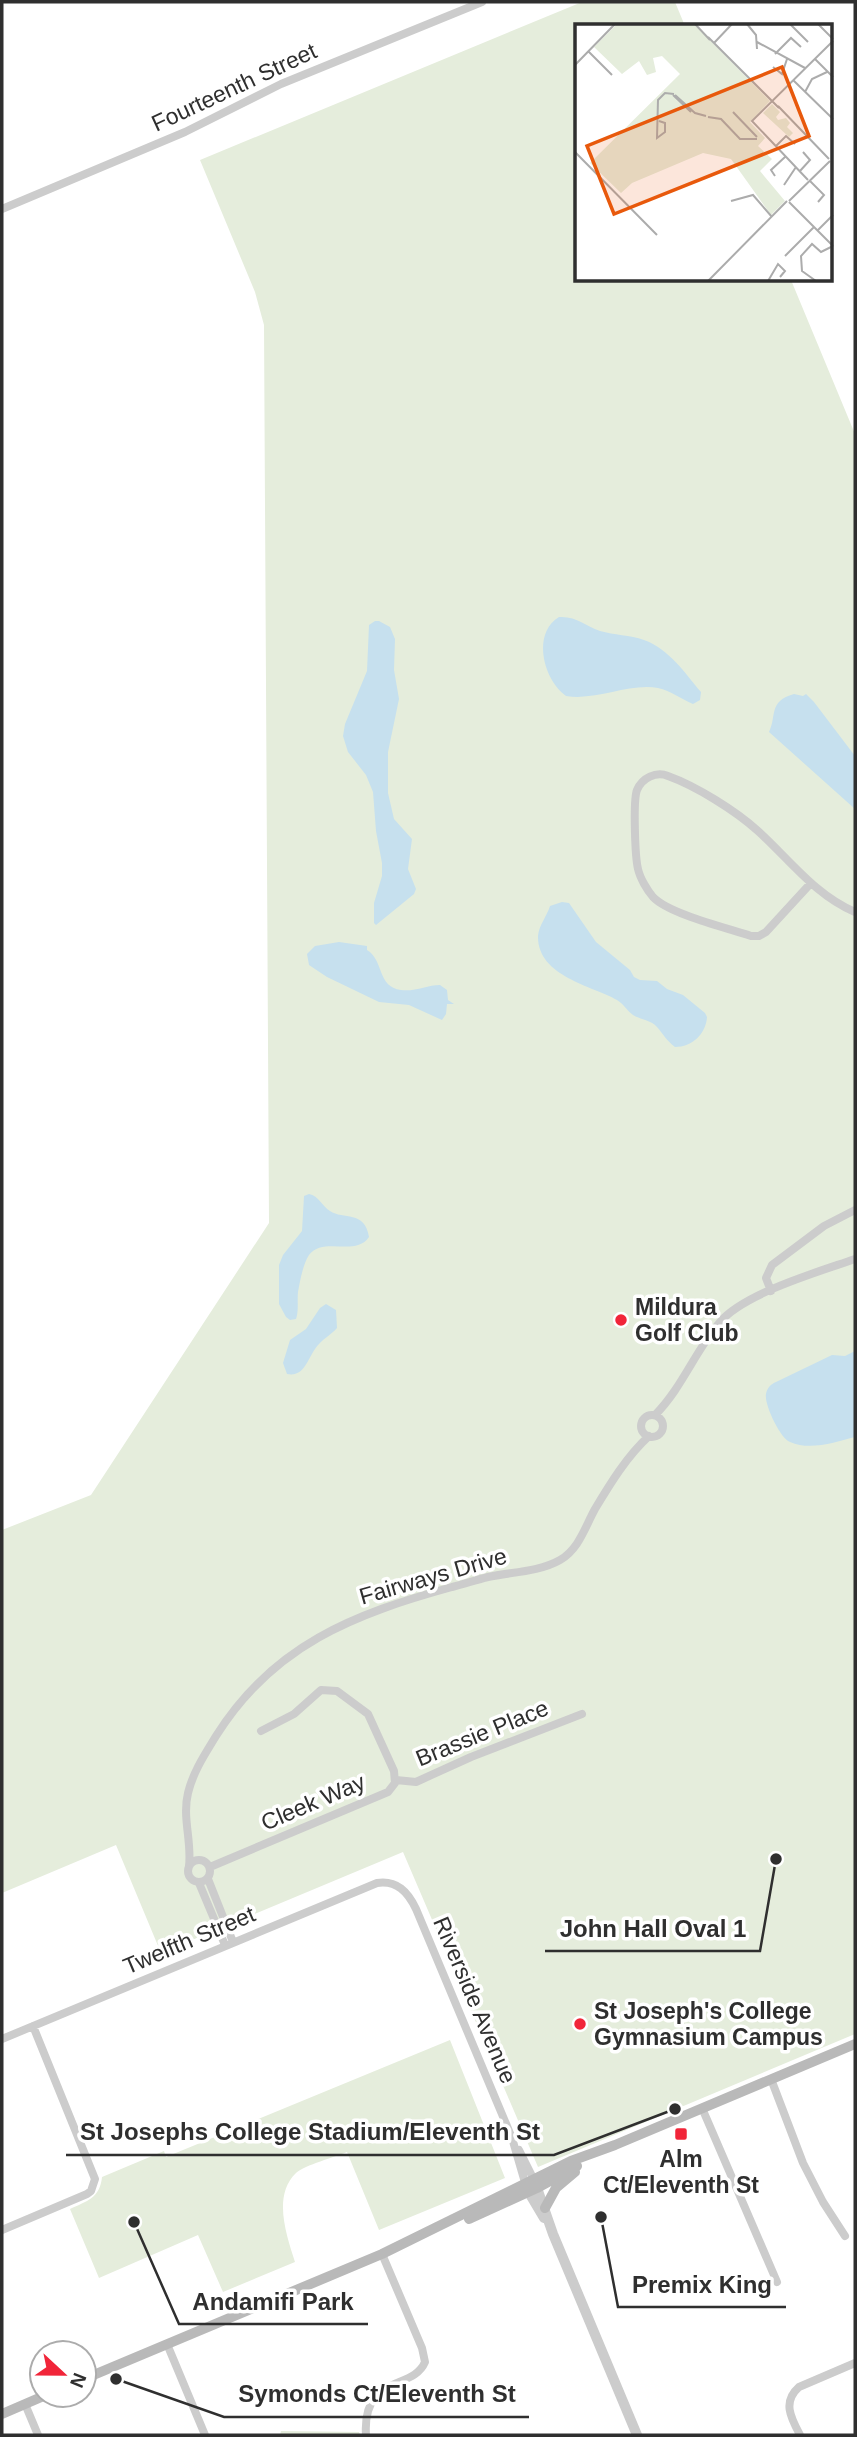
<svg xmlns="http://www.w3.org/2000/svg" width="857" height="2437" font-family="Helvetica,sans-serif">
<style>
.green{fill:#e5eddc}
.water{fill:#c6e0ee}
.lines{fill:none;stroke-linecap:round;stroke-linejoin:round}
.minor{stroke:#ccc;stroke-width:8}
.tertiary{stroke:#ccc;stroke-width:10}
.secondary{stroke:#b9b9b9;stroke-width:10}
.poi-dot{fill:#f12539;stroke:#fff;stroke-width:2.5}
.labels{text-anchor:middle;stroke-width:7;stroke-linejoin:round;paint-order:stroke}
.street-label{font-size:23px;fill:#2f2f2f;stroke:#fff}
.poi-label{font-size:23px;font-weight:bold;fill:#2f2f2f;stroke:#fff;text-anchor:start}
.inset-road{fill:none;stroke:#acacac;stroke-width:2}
.view{fill:#e8590c;fill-opacity:0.15;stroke:#e8590c;stroke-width:3.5}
.inset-edge{fill:none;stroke:#2f2f2f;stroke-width:3.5}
.leader{fill:none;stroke:#2f2f2f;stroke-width:2.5}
.callout-dot{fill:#2f2f2f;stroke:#fff;stroke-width:2.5}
.callout-label{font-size:24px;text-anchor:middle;font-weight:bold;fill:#2f2f2f;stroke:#fff;stroke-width:7;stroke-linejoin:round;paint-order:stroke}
</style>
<rect width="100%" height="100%" fill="#fff"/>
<path class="green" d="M582,2H675L685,26H577V280H791L855,434V2034L538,2167L403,1852L161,1953L116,1845L2,1893V1530L91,1495L269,1223L264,325L255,292L200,160Z
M450,2040L505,2178L379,2230L347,2152C335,2157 305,2165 296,2173C272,2196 287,2236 295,2262L223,2292L198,2235L99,2278L70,2209C87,2201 100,2198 102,2177L164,2151L166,2157Z
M281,2431L359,2432L360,2435H280Z"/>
<path class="water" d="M559,617C577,616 585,626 600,631C614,635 630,635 644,640C669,649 685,673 701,692L700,700L693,704C681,699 671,691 658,688C628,683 597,701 566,696C544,681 531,634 559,617Z
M375,621H379L390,627L395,639L394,670L399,699L388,752V793L394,819L412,839L408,869L416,889L414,894L376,925L374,923V903L382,876V863L376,831L373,792L366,775L348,752L343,736L345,724L367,671L369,625Z
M794,694L803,696L806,694L814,702L855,756V809L769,732C777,716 768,701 794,694Z
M562,902L569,903L596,942L630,970L634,977L640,980L657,981L667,989L683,995L705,1013L707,1017C706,1034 692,1047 675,1047C667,1041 663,1034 657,1027C651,1020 641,1020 633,1015C627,1011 624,1004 617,1000C592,986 537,976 538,936C539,925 547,916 550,906Z
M339,942L367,946V950C384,960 377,987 401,990C415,992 427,985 440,985L447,990L448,1000L454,1004H447L446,1014L442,1020L409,1005L379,1002L327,977L309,965L307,954L315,946Z
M309,1194C319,1196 322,1206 330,1211C343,1220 365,1210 369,1237C356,1257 323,1236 309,1255C303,1264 300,1281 298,1292C297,1301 299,1310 296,1319L290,1320L286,1317L279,1304V1265L283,1255L302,1231L304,1196Z
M326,1304L336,1310L337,1328C331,1335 324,1338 319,1344C308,1355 306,1378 287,1374L283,1363L290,1340L306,1329L320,1308Z
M855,1351V1437C836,1442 810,1451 790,1442C780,1438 764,1404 766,1394C767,1388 771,1384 776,1382L832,1355L845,1356Z"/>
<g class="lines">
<path class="minor" d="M2,209L185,132L281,84L482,2
M811,883L766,932L759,936H751C727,928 669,914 653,897C647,890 640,878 638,869C635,857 633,800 637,790C642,778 656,771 668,776C696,786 736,811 758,831C789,859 815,895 855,912
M771,1291L766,1278L772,1265L824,1226L855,1210
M655,1415C682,1388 695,1351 720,1322C745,1293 818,1272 855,1259
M641 1426a11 11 0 1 1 22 0a11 11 0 1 1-22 0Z
M396,1780L416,1782L471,1757L582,1714
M188 1871a11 11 0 1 1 22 0a11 11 0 1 1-22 0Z
M189,1866C192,1841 182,1818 188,1793C193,1772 205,1754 216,1736C273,1645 354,1614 452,1587C464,1584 476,1580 488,1577C511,1572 539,1572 560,1560C579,1549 585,1527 595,1509C610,1484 627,1456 649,1436
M210,1867L388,1792L395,1783L394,1771L368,1714L337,1691L321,1690L294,1714L261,1731
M208,1879L233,1942
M199,1883L225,1945
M2,2039L377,1883C397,1880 408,1892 416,1909L512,2138L526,2186
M771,2079L803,2163L823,2202L845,2236
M702,2108L777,2282
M519,2150L535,2182
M2,2230L87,2194L91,2191L95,2179L33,2026
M167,2344L205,2435
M25,2404L38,2435
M366,2435C362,2374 413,2391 425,2362L422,2348L382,2254
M800,2435C791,2418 782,2402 799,2387L855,2363"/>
<path class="tertiary" d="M537,2188L553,2234L637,2435
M528,2191L544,2218"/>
<path class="secondary" d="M545,2208L556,2188L575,2172
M469,2219L537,2188L577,2166
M84,2379L382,2254L571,2161L615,2145L855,2044
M2,2414L46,2395"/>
</g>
<g class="poi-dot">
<circle cx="621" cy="1320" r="7"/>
<circle cx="580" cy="2024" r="7"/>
<rect x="674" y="2127" width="14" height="14" rx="3.5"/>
</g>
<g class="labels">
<g class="street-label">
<text transform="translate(234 87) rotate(-25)" y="8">Fourteenth Street</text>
<text transform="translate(433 1576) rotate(-16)" y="8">Fairways Drive</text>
<text transform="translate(482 1733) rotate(-22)" y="8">Brassie Place</text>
<text transform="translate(313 1802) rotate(-23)" y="8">Cleek Way</text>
<text transform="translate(189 1940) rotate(-23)" y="8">Twelfth Street</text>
<text transform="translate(475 2000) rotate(67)" y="8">Riverside Avenue</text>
</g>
<g class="poi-label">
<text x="635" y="1315">Mildura<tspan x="635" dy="26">Golf Club</tspan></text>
<text x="594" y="2019">St Joseph's College<tspan x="594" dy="26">Gymnasium Campus</tspan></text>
<text x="681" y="2167" text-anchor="middle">Alm<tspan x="681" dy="26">Ct/Eleventh St</tspan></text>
</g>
</g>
<g transform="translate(575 24)">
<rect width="257" height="257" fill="#fff"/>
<path d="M42,0H119L195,77L175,98L190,114L183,122L197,135L185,147L210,177L196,191L156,135L128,129L57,159L46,169L15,139L105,50L87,32L78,34L81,48L72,51L64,37L47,50L19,23ZM197,80L205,88L201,93L203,96L211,94L215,99L212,103L218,109L214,113L188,89Z" fill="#e5eddc"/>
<path class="inset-road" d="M120,0L135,16M172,0L181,11L182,25M215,0L233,18M243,0L258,15M133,13L204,84M182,18L230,44M139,19L157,0M13,27L37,51M200,30L216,14L226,23M240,35L258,53M0,41L40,0M198,43L207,50L212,35M218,56L258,95M230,68L237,55L252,48M98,71L116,88M100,71L120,89L131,92M203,82L254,135M158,88L182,113M133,93L146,95L165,115H182M84,97L90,99V108L82,114L83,76L90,69L99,70M201,122L211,112L220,120M0,128L82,211M225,147L235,136L228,128M200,152L196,146L210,133M233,156L177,97L258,17M235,157L249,171L243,178M209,161L221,143M156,177L178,171L197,193M214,177L255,137M214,178L258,222M242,207L258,191M210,232L239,203M133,257L212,177M193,257L203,240L210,247L205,253M241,257L227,247L226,232L237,220L246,228L258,222"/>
<path class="view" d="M207,43L234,112L39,190L12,122Z"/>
<rect width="257" height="257" class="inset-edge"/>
</g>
<path class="leader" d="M776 1859L760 1951H545M675 2109L554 2155H66M601 2217L618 2307H786M134 2222L179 2324H368M116 2379L224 2417H529"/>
<g class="callout-dot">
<circle cx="776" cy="1859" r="7"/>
<circle cx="675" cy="2109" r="7"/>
<circle cx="601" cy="2217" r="7"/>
<circle cx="134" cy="2222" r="7"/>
<circle cx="116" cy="2379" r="7"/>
</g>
<g class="callout-label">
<text x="653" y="1937">John Hall Oval 1</text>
<text x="310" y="2140">St Josephs College Stadium/Eleventh St</text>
<text x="702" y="2293">Premix King</text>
<text x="273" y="2310">Andamifi Park</text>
<text x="377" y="2402">Symonds Ct/Eleventh St</text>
</g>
<rect width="857" height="2437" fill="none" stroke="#2f2f2f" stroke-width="7"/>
<g transform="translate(63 2374) rotate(112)"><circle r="33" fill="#ffffff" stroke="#acacac" stroke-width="2"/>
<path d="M0-5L12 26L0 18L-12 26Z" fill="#f12539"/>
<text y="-10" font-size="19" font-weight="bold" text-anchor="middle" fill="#2f2f2f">N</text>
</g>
</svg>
